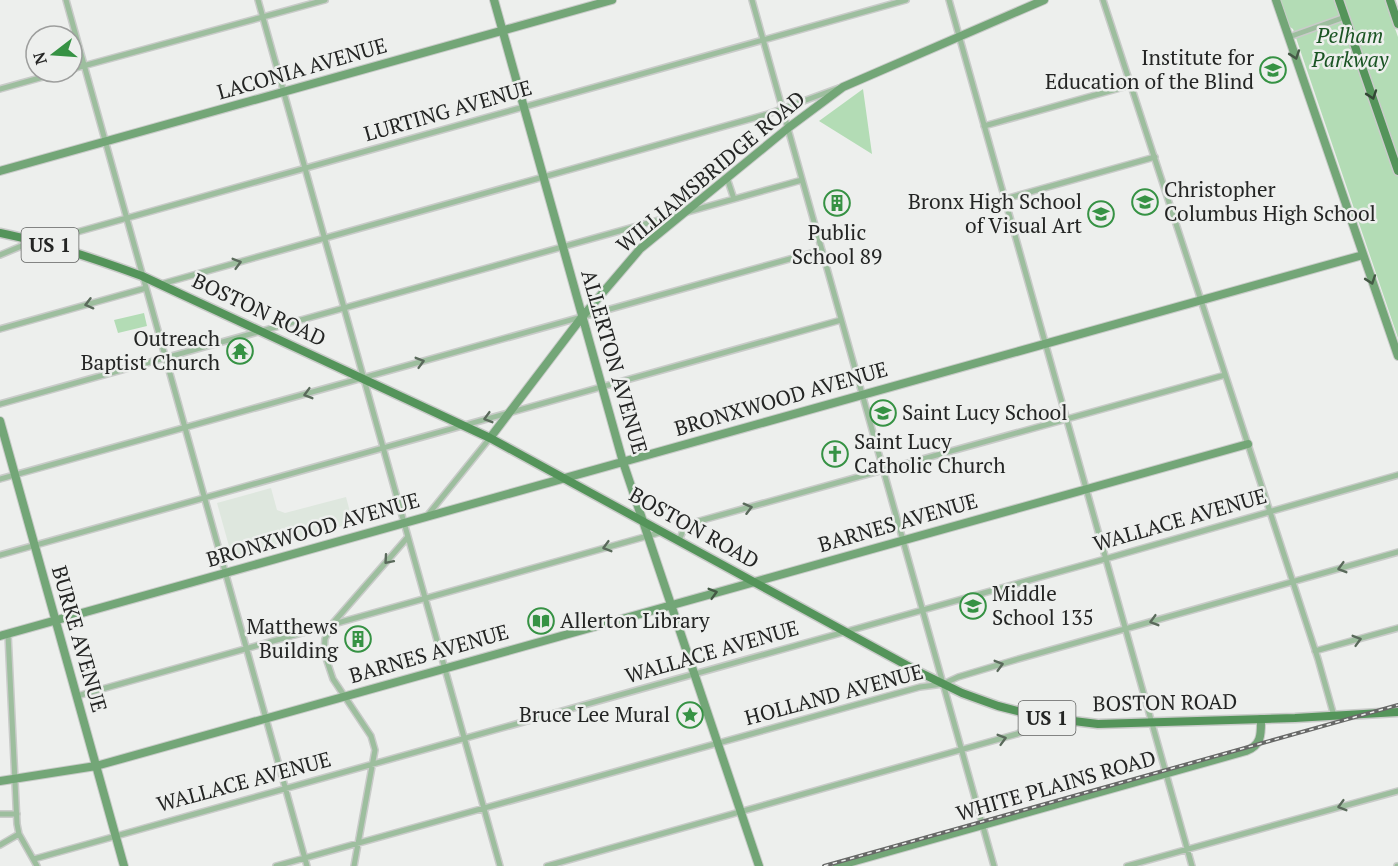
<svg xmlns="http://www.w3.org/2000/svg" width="1398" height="866" font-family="'PT Serif',serif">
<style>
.built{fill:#dee7de}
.green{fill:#b3dcb5}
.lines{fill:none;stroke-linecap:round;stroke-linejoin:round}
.street-casing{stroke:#c9cbc9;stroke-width:8}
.secondary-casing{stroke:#c9cbc9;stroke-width:10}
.primary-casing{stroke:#c9cbc9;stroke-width:11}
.street{stroke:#9dbe9e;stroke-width:5}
.secondary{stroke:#73a677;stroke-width:8}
.primary{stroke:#54945a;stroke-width:8}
.rail-casing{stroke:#676867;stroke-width:4}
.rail{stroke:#edefed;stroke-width:1.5;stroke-dasharray:4.5;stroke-linecap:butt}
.oneway{stroke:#445945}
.oneway2{stroke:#324634}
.oneway3{stroke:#5a6a5b}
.labels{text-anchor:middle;stroke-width:5;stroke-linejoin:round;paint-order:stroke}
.shield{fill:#edefed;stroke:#606260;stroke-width:1.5}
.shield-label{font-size:20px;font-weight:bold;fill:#242524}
.park-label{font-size:21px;font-style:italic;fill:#1a5423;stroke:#edefed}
.poi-label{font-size:21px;fill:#242524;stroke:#edefed;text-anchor:end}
.street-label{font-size:21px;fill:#242524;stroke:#edefed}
</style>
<rect width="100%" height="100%" fill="#edefed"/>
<path class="built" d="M271,488L277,510L285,513L346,497L353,523L232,557L217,503Z"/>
<path class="green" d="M1280,0H1385L1398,37V338L1293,29L1290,27Z
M863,89L872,154L819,121Z
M144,313L147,326L118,333L114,320Z"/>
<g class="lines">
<g class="street-casing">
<path id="street" d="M66,0L307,866
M258,0L500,866
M752,0L994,866
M949,0L1192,866
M1103,0L1318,659L1334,716
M1289,37L1345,17
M72,69L325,0
M0,89L61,72
M984,126L1131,85
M727,178L734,199
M1005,199L1155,157
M0,255L36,240L70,234L906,0
M161,284L768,114L839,88
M0,329L146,288
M0,404L802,180
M0,479L822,250
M427,516L490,438
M679,540L684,529L692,523L1225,375
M0,555L841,320
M8,634L17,824L19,834L37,866
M1315,651L1398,628
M77,696L662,532
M0,814H17
M0,845L19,834
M34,859L1105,559L1398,475
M276,866L920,687L943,684L958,677L1015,660L1398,552
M354,866L375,750L371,736L333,679L324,652L325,639L333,623L407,538
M547,866L1017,734L1026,730L1032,715
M1127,866L1398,791
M1397,866H1398"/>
</g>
<g class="secondary-casing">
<path id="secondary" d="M494,0L623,462L759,866
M1276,0L1398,356
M0,171L612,0
M0,421L124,866
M490,438L582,317L640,249L788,128L843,87L1044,0
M0,636L1363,255
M0,781L96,766L1248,444
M837,866L1246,751C1262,745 1261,734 1261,719"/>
</g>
<g class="primary-casing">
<path id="primary" d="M1339,0L1398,171
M1390,0L1398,24
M0,233C49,243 96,259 142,276L490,438L919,672L962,693L998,706L1041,717L1098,724L1295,718L1398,712"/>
</g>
<use href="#street" class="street"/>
<use href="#secondary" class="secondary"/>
<use href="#primary" class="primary"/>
<g class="rail-casing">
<path id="rail" d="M824,866L1398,705"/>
</g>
<use href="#rail" class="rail"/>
</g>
<defs><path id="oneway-chevron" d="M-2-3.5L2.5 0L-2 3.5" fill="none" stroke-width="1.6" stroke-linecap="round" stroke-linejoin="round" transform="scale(1.5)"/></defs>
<g class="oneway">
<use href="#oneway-chevron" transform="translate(1295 55) rotate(71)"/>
<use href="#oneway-chevron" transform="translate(1371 280) rotate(71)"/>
<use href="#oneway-chevron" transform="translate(713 593) rotate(-16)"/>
</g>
<use class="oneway2" href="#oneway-chevron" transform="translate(1372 95) rotate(71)"/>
<g class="oneway3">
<use href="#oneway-chevron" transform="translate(237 263) rotate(-16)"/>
<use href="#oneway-chevron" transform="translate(89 304) rotate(165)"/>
<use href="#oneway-chevron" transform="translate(420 362) rotate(-16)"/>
<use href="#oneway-chevron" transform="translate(308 394) rotate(164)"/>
<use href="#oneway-chevron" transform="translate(488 418) rotate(164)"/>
<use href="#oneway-chevron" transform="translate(748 508) rotate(-15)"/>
<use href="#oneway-chevron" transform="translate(607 547) rotate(164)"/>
<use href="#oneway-chevron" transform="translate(388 560) rotate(131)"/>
<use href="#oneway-chevron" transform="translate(1342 568) rotate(164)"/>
<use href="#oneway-chevron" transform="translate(1154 621) rotate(164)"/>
<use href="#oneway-chevron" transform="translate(1357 640) rotate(-16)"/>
<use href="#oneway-chevron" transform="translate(999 665) rotate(-16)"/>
<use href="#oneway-chevron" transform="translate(1002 739) rotate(-16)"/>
<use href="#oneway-chevron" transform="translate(1342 806) rotate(164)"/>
</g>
<defs>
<g id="school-ring" transform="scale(1.35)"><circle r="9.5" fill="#edefed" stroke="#369244" stroke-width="1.5"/><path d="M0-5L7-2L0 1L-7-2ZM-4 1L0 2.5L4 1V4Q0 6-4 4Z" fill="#369244"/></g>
<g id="building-ring" transform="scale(1.35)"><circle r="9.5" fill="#edefed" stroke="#369244" stroke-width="1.5"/><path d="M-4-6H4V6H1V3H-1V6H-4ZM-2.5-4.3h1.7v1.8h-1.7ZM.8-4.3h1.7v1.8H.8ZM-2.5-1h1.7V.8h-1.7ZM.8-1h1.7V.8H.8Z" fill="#369244"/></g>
<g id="temple-ring" transform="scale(1.35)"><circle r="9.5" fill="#edefed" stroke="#369244" stroke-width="1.5"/><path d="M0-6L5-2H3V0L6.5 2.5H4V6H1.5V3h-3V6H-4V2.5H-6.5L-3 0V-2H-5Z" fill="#369244"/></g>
<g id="church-ring" transform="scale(1.35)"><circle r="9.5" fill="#edefed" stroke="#369244" stroke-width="1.5"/><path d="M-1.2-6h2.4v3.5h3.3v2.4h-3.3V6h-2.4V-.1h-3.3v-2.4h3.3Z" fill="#369244"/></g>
<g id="library-ring" transform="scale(1.35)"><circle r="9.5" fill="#edefed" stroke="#369244" stroke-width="1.5"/><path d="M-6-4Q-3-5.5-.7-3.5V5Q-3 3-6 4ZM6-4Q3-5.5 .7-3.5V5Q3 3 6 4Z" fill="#369244"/></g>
<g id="sight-ring" transform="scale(1.35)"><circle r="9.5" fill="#edefed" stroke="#369244" stroke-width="1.5"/><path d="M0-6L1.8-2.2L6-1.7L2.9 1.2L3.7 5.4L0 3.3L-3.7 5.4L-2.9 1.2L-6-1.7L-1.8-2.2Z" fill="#369244"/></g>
</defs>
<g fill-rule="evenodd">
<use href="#school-ring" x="1273" y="70"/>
<use href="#school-ring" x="1145" y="202"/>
<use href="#building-ring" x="837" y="203"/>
<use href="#school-ring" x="1101" y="214"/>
<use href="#temple-ring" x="240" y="351"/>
<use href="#school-ring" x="883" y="413"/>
<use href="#church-ring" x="835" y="454"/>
<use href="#school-ring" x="973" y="606"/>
<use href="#library-ring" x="541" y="621"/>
<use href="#building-ring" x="358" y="639"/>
<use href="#sight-ring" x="690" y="715"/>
</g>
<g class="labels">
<g class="shield">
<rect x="21.5" y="228" width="57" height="34" rx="4.5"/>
<rect x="1018.5" y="701" width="57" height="34" rx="4.5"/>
</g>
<g class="shield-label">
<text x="50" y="252">US 1</text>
<text x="1047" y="725">US 1</text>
</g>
<g class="park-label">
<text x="1350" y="43">Pelham<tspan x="1350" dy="24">Parkway</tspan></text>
</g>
<g class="poi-label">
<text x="1254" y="65">Institute for<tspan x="1254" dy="24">Education of the Blind</tspan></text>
<text x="1164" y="197" text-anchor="start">Christopher<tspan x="1164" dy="24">Columbus High School</tspan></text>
<text x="1082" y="209">Bronx High School<tspan x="1082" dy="24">of Visual Art</tspan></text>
<text x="837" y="240" text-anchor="middle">Public<tspan x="837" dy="24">School 89</tspan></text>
<text x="220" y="346">Outreach<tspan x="220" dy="24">Baptist Church</tspan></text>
<text x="902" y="420" text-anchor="start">Saint Lucy School</text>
<text x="854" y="449" text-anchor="start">Saint Lucy<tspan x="854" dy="24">Catholic Church</tspan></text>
<text x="992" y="601" text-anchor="start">Middle<tspan x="992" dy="24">School 135</tspan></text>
<text x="560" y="628" text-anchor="start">Allerton Library</text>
<text x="338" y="634">Matthews<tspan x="338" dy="24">Building</tspan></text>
<text x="670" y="722">Bruce Lee Mural</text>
</g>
<g class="street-label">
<text transform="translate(302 69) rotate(-16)" y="7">LACONIA AVENUE</text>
<text transform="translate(448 111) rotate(-16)" y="7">LURTING AVENUE</text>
<text transform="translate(711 172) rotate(-40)" y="7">WILLIAMSBRIDGE ROAD</text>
<text transform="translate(259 310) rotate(25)" y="7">BOSTON ROAD</text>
<text transform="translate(614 362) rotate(74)" y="7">ALLERTON AVENUE</text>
<text transform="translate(781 399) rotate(-16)" y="7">BRONXWOOD AVENUE</text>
<text transform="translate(1180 520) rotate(-16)" y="7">WALLACE AVENUE</text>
<text transform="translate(898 523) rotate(-16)" y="7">BARNES AVENUE</text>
<text transform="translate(694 528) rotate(29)" y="7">BOSTON ROAD</text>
<text transform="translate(313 530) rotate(-16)" y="7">BRONXWOOD AVENUE</text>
<text transform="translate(79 639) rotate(74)" y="7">BURKE AVENUE</text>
<text transform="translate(712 652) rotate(-16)" y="7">WALLACE AVENUE</text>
<text transform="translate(429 654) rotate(-16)" y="7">BARNES AVENUE</text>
<text transform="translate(834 695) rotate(-15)" y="7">HOLLAND AVENUE</text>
<text transform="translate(1165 703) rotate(-1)" y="7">BOSTON ROAD</text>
<text transform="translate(244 782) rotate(-15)" y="7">WALLACE AVENUE</text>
<text transform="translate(1056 786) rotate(-16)" y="7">WHITE PLAINS ROAD</text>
</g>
</g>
<g transform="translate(54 54) rotate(253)"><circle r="28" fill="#edefed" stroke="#9d9e9d" stroke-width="1.5"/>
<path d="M0-4.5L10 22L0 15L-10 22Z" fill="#369244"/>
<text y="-9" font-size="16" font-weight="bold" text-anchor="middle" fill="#242524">N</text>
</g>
</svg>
